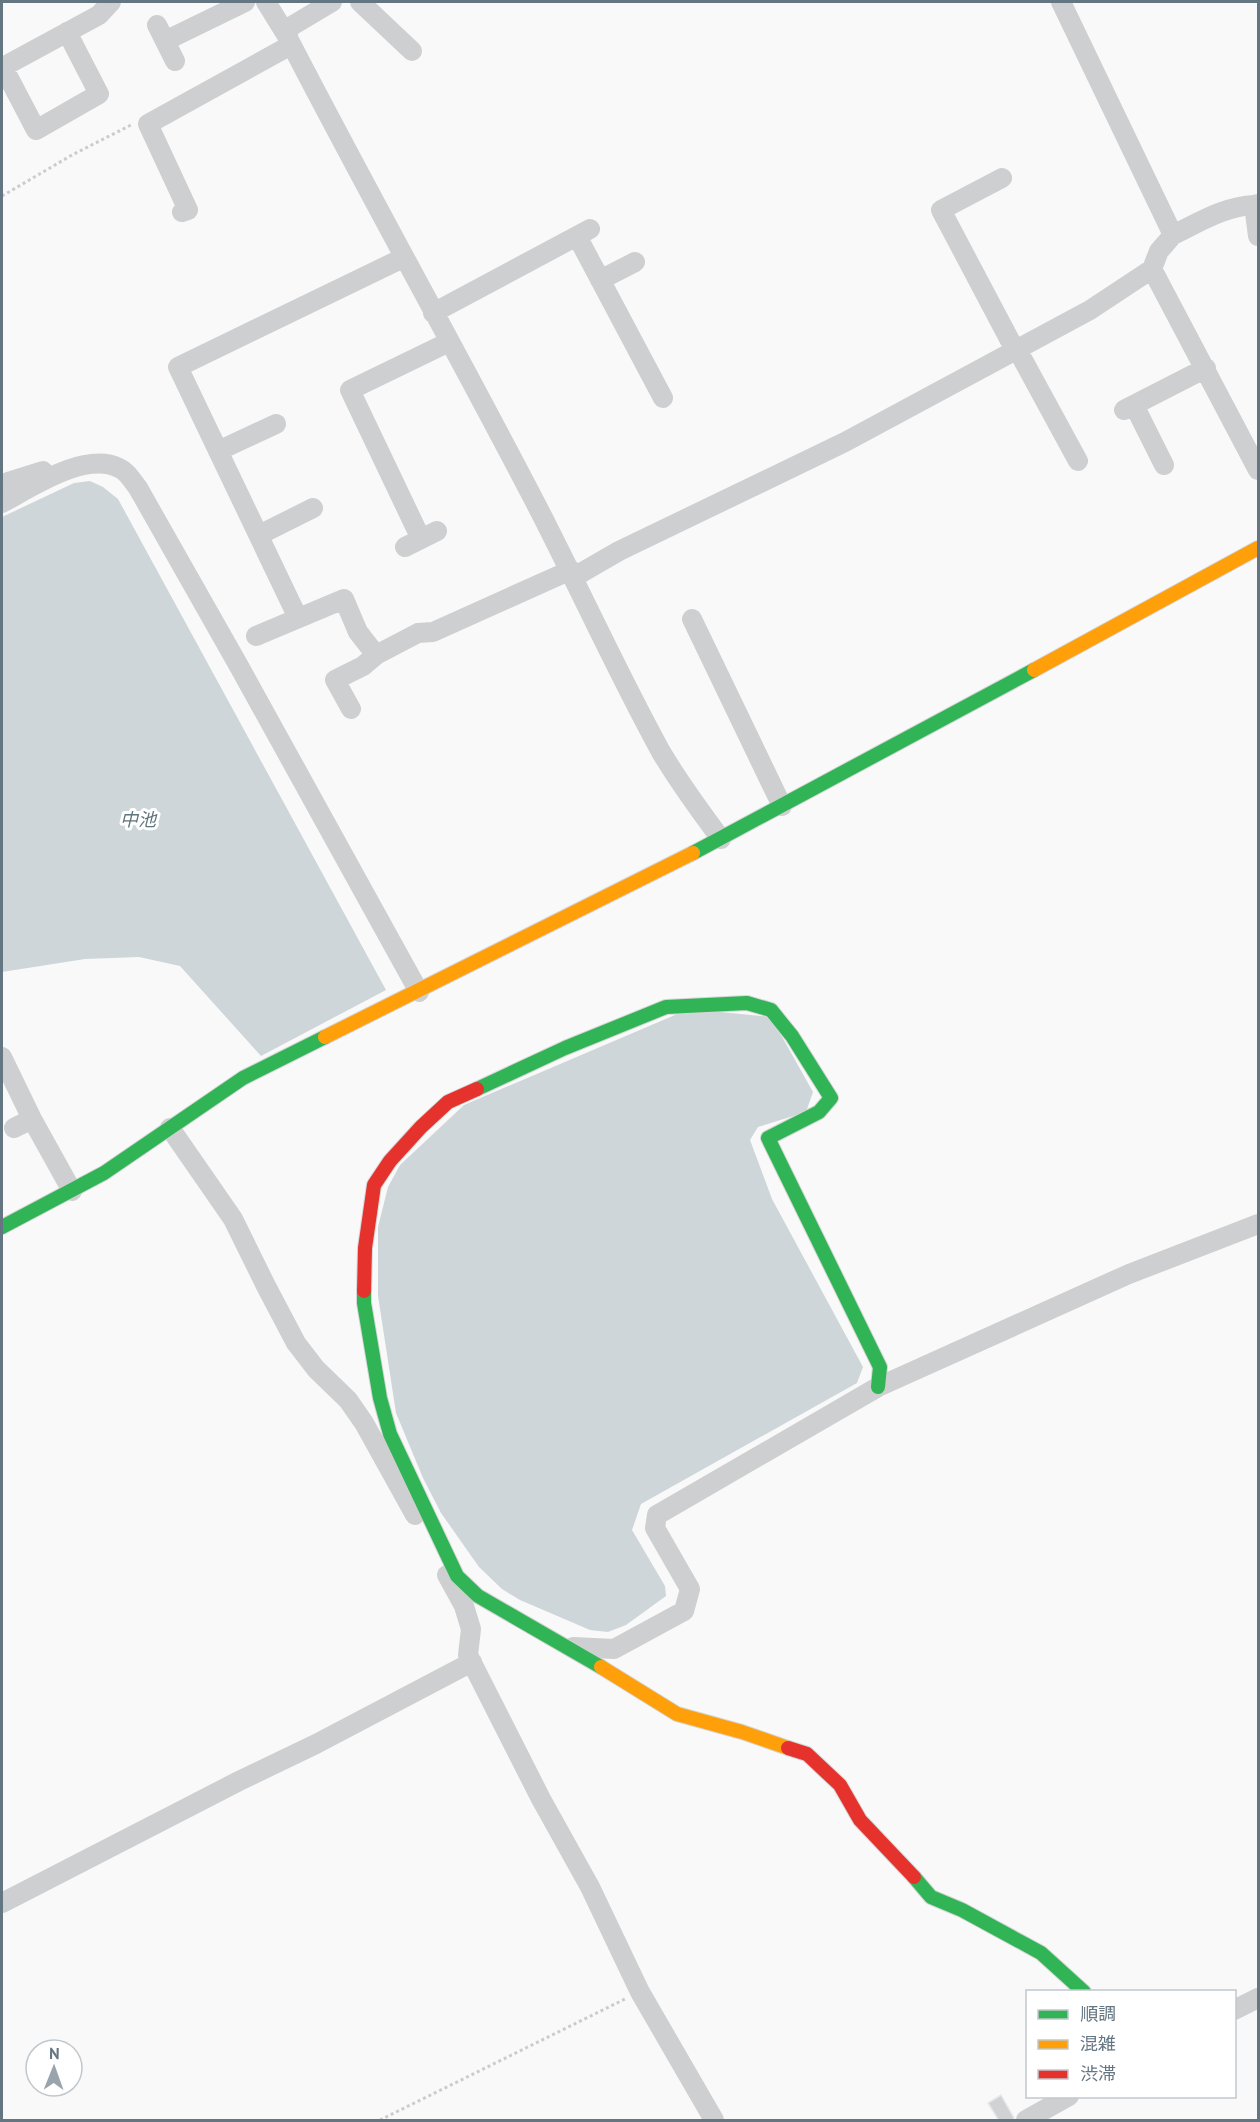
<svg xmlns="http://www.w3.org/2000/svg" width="1260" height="2122" font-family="'PT Sans','Noto Sans JP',sans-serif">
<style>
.water{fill:#ced6d9}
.building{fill:#d0d2d3;stroke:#e8e8e8;stroke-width:1.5}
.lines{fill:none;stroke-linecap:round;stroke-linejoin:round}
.fast-casing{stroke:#d5d6d7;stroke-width:16}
.slow-casing{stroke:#d5d6d7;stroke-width:16}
.jam-casing{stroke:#d5d6d7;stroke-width:16}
.path{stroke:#cbcccd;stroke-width:3;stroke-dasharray:3 3;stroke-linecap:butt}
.street{stroke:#cecfd0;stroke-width:20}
.fast{stroke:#30b455;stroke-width:14}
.slow{stroke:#ff9f0a;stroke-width:14}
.jam{stroke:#e5322d;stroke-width:14}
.labels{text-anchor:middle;stroke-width:6;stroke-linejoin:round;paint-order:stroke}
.water-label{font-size:18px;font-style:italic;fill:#60757c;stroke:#fff}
</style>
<rect width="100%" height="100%" fill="#f9f9f9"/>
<path class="water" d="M90,481L103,487L118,499L386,990L261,1056L180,966L139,957L85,959L2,972V517L74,483Z
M689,1009L771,1017L813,1092L806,1112L758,1127L750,1140L772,1199L863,1367L857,1383L641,1504L632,1530L665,1586L666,1596L626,1625L608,1632L590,1630L520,1600L502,1589L479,1567L441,1513L423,1478L396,1413L378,1296V1227L388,1187L400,1165L464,1105Z"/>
<path class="building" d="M1001,2095L1014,2118V2121H999L988,2103Z"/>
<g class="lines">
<g class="fast-casing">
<path id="fast" d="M693,853L1034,670
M477,1089L565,1048L666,1007L747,1003L771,1010L792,1036L831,1098L819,1112L768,1138L880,1367L878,1387
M2,1227L104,1173L243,1078L325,1037
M364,1291V1303L380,1398L390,1434L457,1576L478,1596L601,1667
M914,1877L931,1897L962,1910L1041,1953L1084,1992"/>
</g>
<g class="slow-casing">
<path id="slow" d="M1034,670L1258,548
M325,1037L693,853
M601,1667L677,1714L742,1732L788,1748"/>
</g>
<g class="jam-casing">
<path id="jam" d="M364,1291L365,1248L374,1185L390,1161L421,1127L448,1102L477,1089
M788,1748L807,1754L840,1785L860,1820L914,1877"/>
</g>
<path class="path" d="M2,196L72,155L131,125
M380,2120L625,1999"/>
<path class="street" d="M266,2L287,36C368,193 454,346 535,502C578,585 616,670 661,752C679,782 700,811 721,839
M360,2L412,51
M157,25L175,61
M67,32L99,94L36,130L3,67L99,15L111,2
M287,36L290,27L332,2
M165,41L245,2
M1002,178L941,210L1015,350
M1258,204L1254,205L1258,236
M182,212L188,210L148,124L291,45
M1173,235C1198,223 1225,206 1254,205
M577,236L663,398
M1152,269L1258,470
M600,280L635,262
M433,313L590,229
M1017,349L1078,461
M1134,405L1164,465
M1124,410L1206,368
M218,451L276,424
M8,482L43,471
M2,503C32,487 85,451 119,468C127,471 133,482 138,488L240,668L419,992
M259,535L313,508
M421,539L350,390L449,342
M405,547L437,531
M574,577L619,551L845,442L1090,310L1152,269L1159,251L1173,235L1061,2
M298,618L178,367L403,258
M692,619L782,806
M256,636L344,599L358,632L376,655
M351,709L335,680L363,666L376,655L418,633L433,632L571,570
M2,1057L32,1119L72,1191
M14,1128L32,1119
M170,1128L233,1219L266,1286L296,1343L316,1369L348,1400L364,1423L415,1515
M447,1575L464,1606L471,1629L468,1655L541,1799L590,1887L640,1992L714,2120
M573,1647L614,1649L684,1611L690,1589L655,1528L657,1515L878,1387L1129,1274L1258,1224
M2,1903L239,1781L316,1744L472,1662
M1234,2010L1258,1998
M1026,2120L1069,2096"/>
<use href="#fast" class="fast"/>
<use href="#slow" class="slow"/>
<use href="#jam" class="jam"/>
</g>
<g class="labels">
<g class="water-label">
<text x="138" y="826">中池</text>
</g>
</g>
<rect width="1260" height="2122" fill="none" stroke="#657683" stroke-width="6"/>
<rect x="1026" y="1990" width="210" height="108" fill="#ffffff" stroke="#c1c8cd" stroke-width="1.5"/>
<rect x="1038" y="2010" width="30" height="9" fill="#30b455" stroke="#c1c8cd" stroke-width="1.5"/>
<text x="1080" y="2020" font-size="18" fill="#657683">順調</text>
<rect x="1038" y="2040" width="30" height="9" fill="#ff9f0a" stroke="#c1c8cd" stroke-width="1.5"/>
<text x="1080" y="2050" font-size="18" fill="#657683">混雑</text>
<rect x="1038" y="2070" width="30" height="9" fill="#e5322d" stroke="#c1c8cd" stroke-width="1.5"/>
<text x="1080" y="2080" font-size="18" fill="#657683">渋滞</text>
<g transform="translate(54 2068) rotate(1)"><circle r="28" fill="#ffffff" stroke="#c1c8cd" stroke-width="1.5"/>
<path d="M0-4.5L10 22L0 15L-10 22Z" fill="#99a4ac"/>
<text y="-9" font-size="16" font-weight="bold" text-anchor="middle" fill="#657683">N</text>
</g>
</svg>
